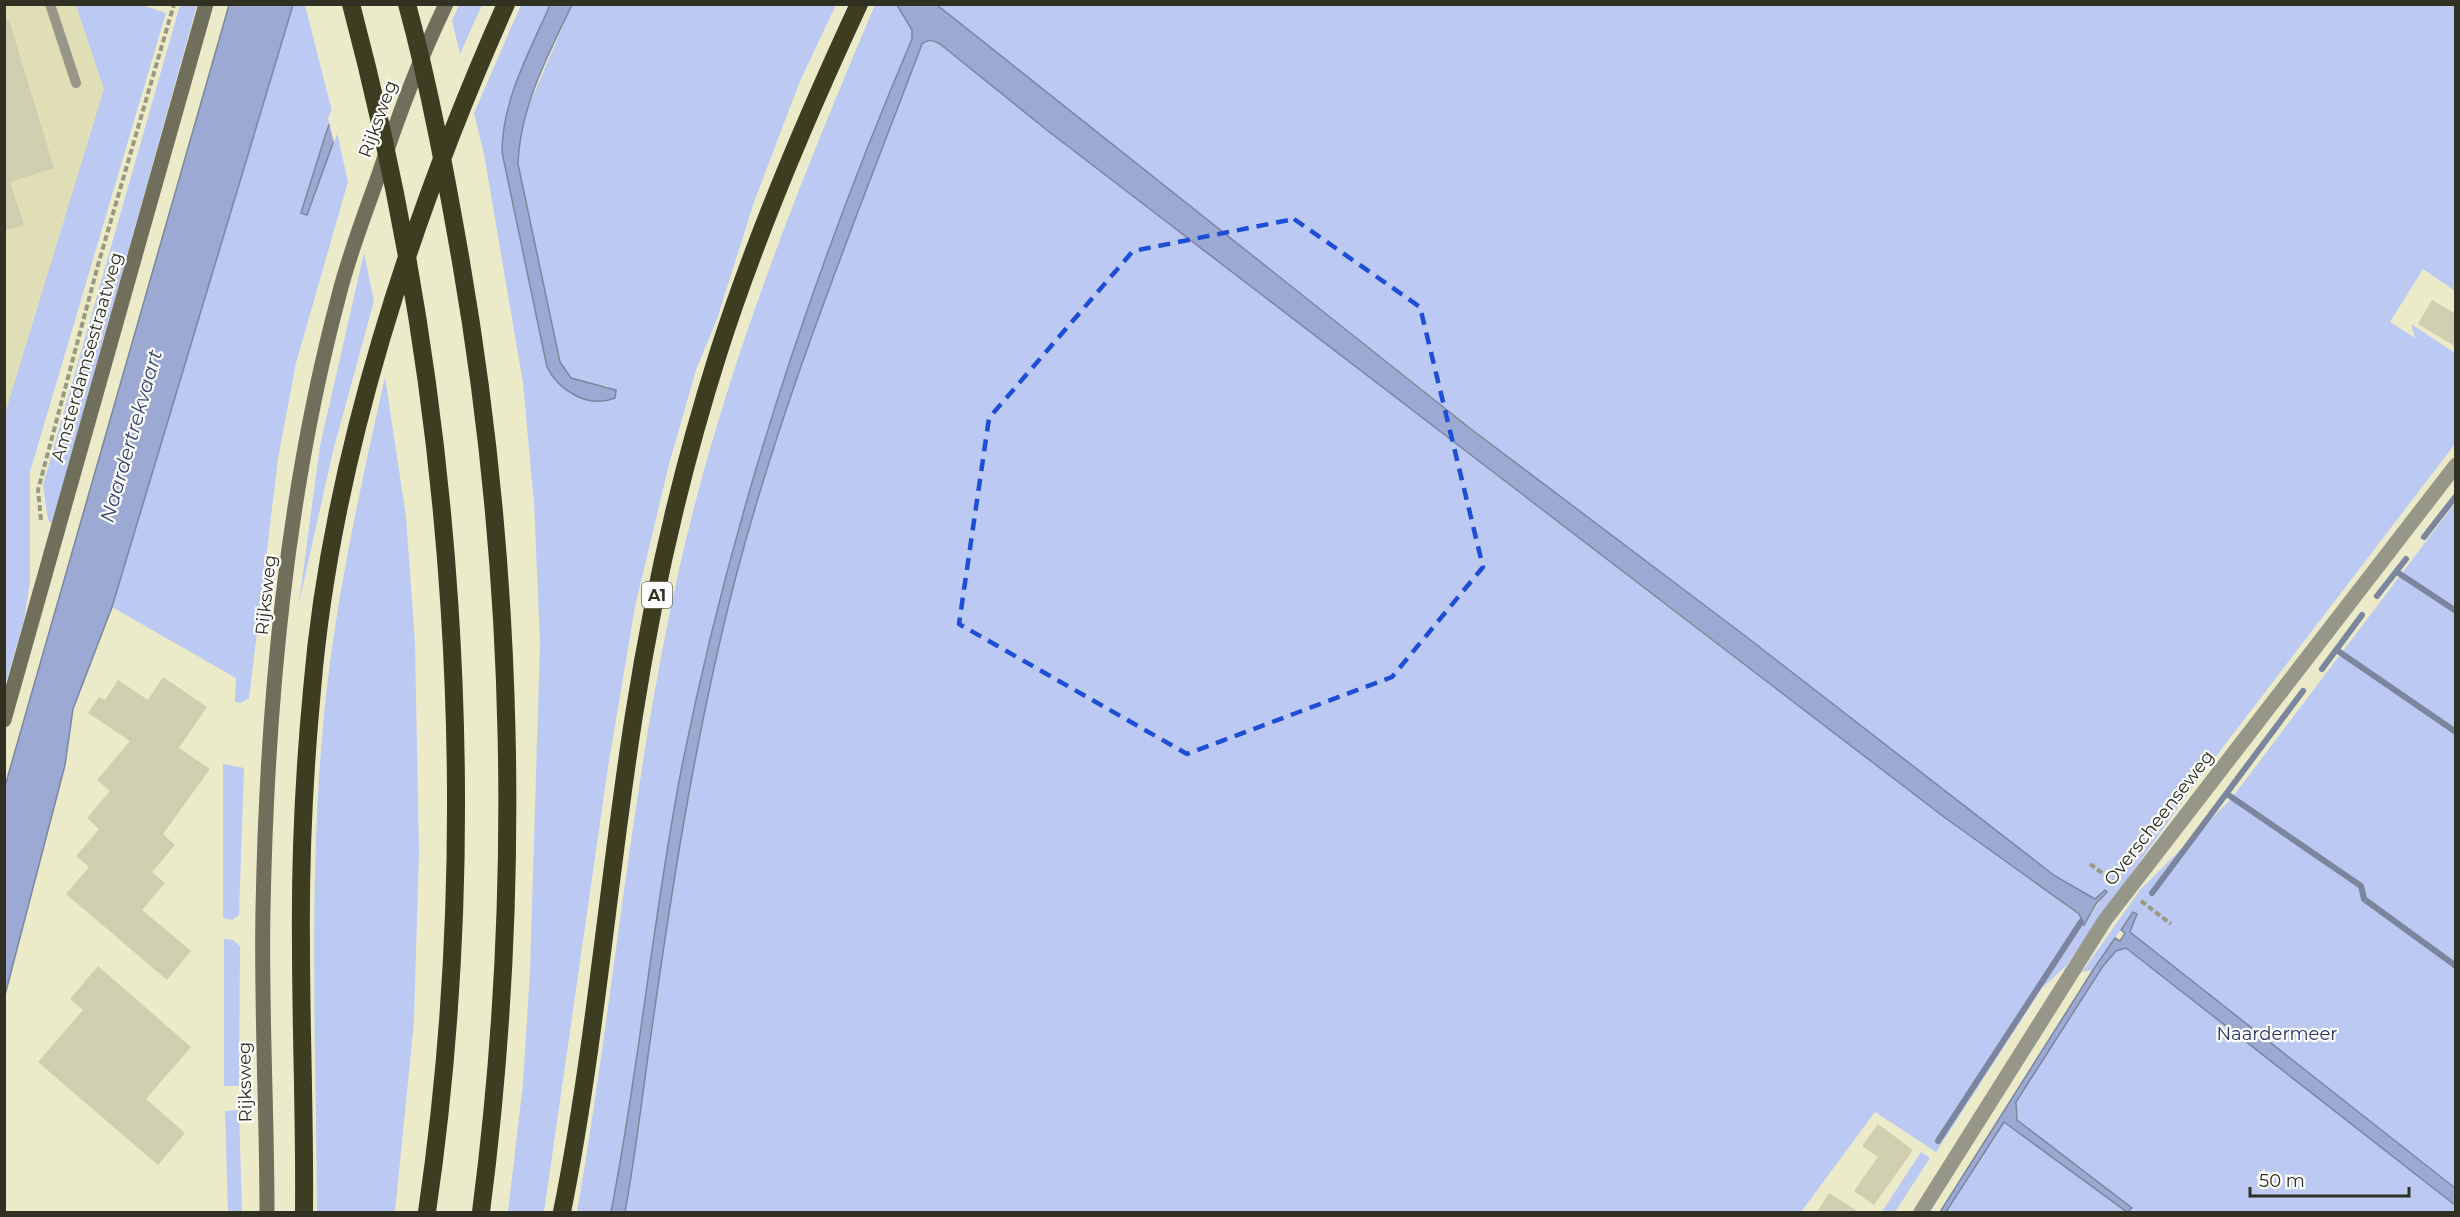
<svg xmlns="http://www.w3.org/2000/svg" width="2460" height="1217" font-family="Montserrat,sans-serif">
<style>
.built{fill:#dfdeb7}
.green{fill:#bcc9f2}
.water{fill:#9ca9d2;stroke:#7c859e;stroke-width:1.5}
.pier{fill:#ebebca}
.lines{fill:none;stroke-linecap:round;stroke-linejoin:round}
.stream{stroke:#7c859e;stroke-width:6}
.building{fill:#cfcfaf}
.path{stroke:#999981;stroke-width:4;stroke-dasharray:6 3;stroke-linecap:butt}
.lane{stroke:#969689;stroke-width:10}
.street{stroke:#969689;stroke-width:15}
.secondary{stroke:#6f6f5c;stroke-width:15}
.highway{stroke:#3d3d21;stroke-width:18}
.marked{fill:none;stroke:#1d4ed8;stroke-width:4.5;stroke-dasharray:12 8;stroke-linejoin:round}
.labels{text-anchor:middle;stroke-width:4.5;stroke-linejoin:round;paint-order:stroke}
.shield{fill:#fff;stroke:#6e6e65;stroke-width:1.5}
.shield-label{font-size:16px;font-weight:bold;fill:#303023}
.street-label{font-size:18px;fill:#303023;stroke:#fff}
.park-label{font-size:18px;fill:#273367;stroke:#fff}
.water-label{font-size:20px;font-style:italic;fill:#37447a;stroke:#fff}
</style>
<rect width="100%" height="100%" fill="#ebebca"/>
<path class="built" d="M5,5H89L111,79L5,455Z"/>
<path class="green" d="M76,5H142L166,13L30,472V582L24,620L5,686V414L104,89Z
M180,5H197L52,524L48,520L43,485Z
M293,5H305L333,115L301,213L307,215L336,128L348,182L296,363L278,459L249,698L241,703L235,702L236,678L112,607Z
M459,5H482L460,54L452,21Z
M521,5H550L513,90L506,116L547,367C560,392 581,400 608,401V386C588,384 568,383 560,362L518,164L519,133L526,112L572,5H836L800,81L754,202L717,319L696,370L669,464L635,607L608,767L544,1212H508L523,1083L530,971L540,643L534,504L523,383L484,154L474,113Z
M875,5H897L912,30V39C812,274 732,515 682,766C653,914 640,1064 611,1212H577C618,976 635,733 696,500C741,329 806,167 875,5Z
M937,5H2455V291L2423,269L2390,322L2415,338L2411,324L2455,353V444L2197,781L2066,966L2042,988L1936,1152L1875,1112L1801,1212H625C637,1149 644,1084 653,1020C671,892 692,763 721,637C768,432 848,240 922,44C929,39 933,40 940,44L1048,131L1702,633L1944,817L2079,915L2084,924L2107,892L2105,891L2095,899L2055,876L1744,635L1471,428Z
M364,253L374,301L333,451L299,603L320,446Z
M385,377L406,516L415,643L419,851L414,1021L395,1212H317C316,1047 308,880 324,715C335,601 360,489 385,377Z
M2455,503V1212H1946L2103,966L2130,932L2137,914L2133,912L2093,970L2082,972L2140,890L2231,799Z
M223,764L244,768L239,915L232,920L223,918Z
M224,939L233,940L240,946L239,1086H224Z
M239,1110L242,1212H228L225,1111Z
M1921,1152L1930,1158L1895,1212H1883V1210Z"/>
<path class="water" d="M229,5H293L112,607L73,709L65,765L5,995V786Z
M375,5H383L307,215L301,213L326,133Z
M550,5H572C548,55 520,107 518,164L560,362L571,378L616,390L615,398C588,409 558,390 547,367L502,152C502,100 530,51 550,5Z
M897,5H937L1471,429L1744,635L2055,876L2095,899L2105,890L2107,892L2096,904L2084,925L2079,914L1944,817L1702,632L1048,131L940,44C933,40 928,39 922,44C848,240 768,432 721,637C692,761 672,888 654,1014C644,1080 637,1147 625,1212H611C640,1064 653,914 682,766C732,515 812,274 912,39V30Z
M2133,912L2137,914L2130,932L2455,1188V1205L2126,948L2116,951L2103,966L2016,1102L2017,1120L2132,1208L2127,1212L2004,1122L1946,1212H1940L2093,970L2115,938L2120,941L2125,933L2121,930Z"/>
<path class="pier" d="M372,4H386L334,143L328,119Z"/>
<g class="lines">
<path class="stream" d="M2424,537L2456,496
M2397,572L2456,611
M2377,596L2406,559
M2338,651L2456,732
M2322,669L2362,615
M2227,794L2361,886L2364,899L2456,966
M2152,893L2303,691
M1938,1141L2081,922"/>
</g>
<path class="building" d="M9,20L54,168L10,182L24,225L4,231V21Z
M2432,300L2456,314V347L2418,324Z
M163,677L207,707L179,748L210,769L163,834L175,845L152,872L165,883L142,910L191,951L167,980L66,894L89,867L76,856L99,829L87,818L110,791L97,780L130,741L88,713L99,697L105,700L118,680L148,700Z
M98,966L191,1047L146,1099L185,1133L158,1165L38,1062L83,1010L70,999Z
M1878,1124L1913,1150L1874,1205L1854,1191L1878,1157L1862,1146Z
M1829,1193L1859,1212H1817Z"/>
<g class="lines">
<path class="path" d="M41,520L38,490L98,265L174,4
M2090,864L2113,881
M2141,901L2171,924"/>
<path class="lane" d="M50,4L76,83"/>
<path class="street" d="M1921,1212L2105,920L2456,465"/>
<path class="secondary" d="M4,720L206,4
M267,1212C267,1111 261,1010 263,909C267,703 286,494 339,295C349,255 364,216 378,177C397,119 419,60 446,4"/>
<path class="highway" d="M351,4C454,392 485,815 427,1212
M407,4C430,89 446,176 461,262C515,575 522,897 481,1212
M304,1212C305,1123 301,1034 301,945C300,860 304,775 312,690C331,460 412,215 506,4
M562,1212C595,1048 608,880 634,715C653,594 681,471 718,354C756,235 806,118 859,4"/>
</g>
<path class="marked" d="M1294,219L1420,307L1483,567L1392,677L1187,754L959,624L989,418L1133,251Z"/>
<g class="labels">
<rect class="shield" x="642" y="582" width="30" height="26" rx="4.5"/>
<g class="shield-label">
<text x="657" y="601">A1</text>
</g>
<g class="street-label">
<text transform="translate(378 119) rotate(-70)" y="6">Rijksweg</text>
<text transform="translate(87 357) rotate(-74)" y="6">Amsterdamsestraatweg</text>
<text transform="translate(266 595) rotate(-84)" y="6">Rijksweg</text>
<text transform="translate(2159 818) rotate(-52)" y="6">Overscheenseweg</text>
<text transform="translate(245 1082) rotate(-91)" y="6">Rijksweg</text>
</g>
<g class="park-label">
<text x="2277" y="1040">Naardermeer</text>
</g>
<g class="water-label">
<text transform="translate(131 436) rotate(-74)" y="7">Naardertrekvaart</text>
</g>
</g>
<rect width="2460" height="1217" fill="none" stroke="#303023" stroke-width="12"/>
<path d="M2250 1187v9h159v-9" fill="none" stroke="#303023" stroke-width="3"/>
<text x="2259" y="1187" font-size="18" fill="#303023" stroke="#ffffff" stroke-width="4.5" paint-order="stroke">50 m</text>
</svg>
